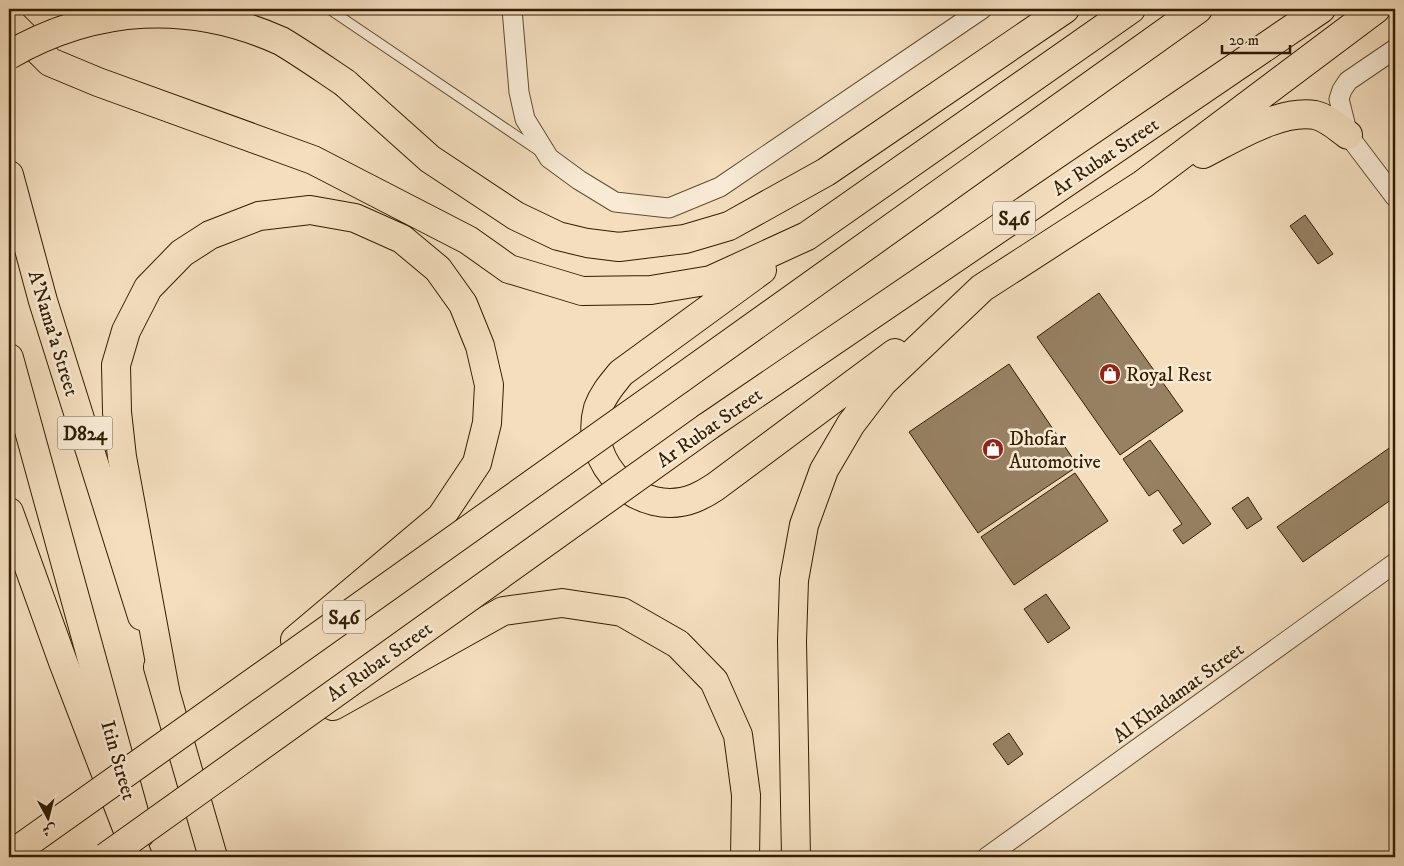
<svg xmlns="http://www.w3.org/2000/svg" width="1404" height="866" font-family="'IM FELL DW Pica',Amiri,serif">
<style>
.building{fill:#978163;stroke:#321d01}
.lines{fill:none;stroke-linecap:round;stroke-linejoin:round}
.service-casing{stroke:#624d30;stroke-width:11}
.minor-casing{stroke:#624d30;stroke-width:21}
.primary-casing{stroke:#321d01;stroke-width:30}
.trunk-casing{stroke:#321d01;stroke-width:30}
.service{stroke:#f8ead5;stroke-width:9}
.minor{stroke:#f8ead5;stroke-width:19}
.primary{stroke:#f4debe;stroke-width:28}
.trunk{stroke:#f4debe;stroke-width:28}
.trunk-bridge-casing{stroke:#321d01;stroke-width:30;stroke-linecap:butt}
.trunk-bridge{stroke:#f4debe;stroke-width:28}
.labels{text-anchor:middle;stroke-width:5;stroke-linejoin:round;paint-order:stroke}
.shield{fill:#f8ead5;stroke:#6d5a41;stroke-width:1}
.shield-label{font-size:19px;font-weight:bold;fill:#321d01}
.street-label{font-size:20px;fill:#321d01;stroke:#f8ead5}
.poi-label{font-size:20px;fill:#321d01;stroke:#f8ead5;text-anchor:start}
</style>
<rect width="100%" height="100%" fill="#f4debe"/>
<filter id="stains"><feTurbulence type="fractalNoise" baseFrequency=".004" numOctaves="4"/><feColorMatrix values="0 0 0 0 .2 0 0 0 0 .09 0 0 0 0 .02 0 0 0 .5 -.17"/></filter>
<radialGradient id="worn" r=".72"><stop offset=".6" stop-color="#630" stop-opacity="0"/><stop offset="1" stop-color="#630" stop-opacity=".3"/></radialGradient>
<path class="building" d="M1305,215L1333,254L1318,264L1290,226Z
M1099,293L1183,411L1120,455L1037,337Z
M1009,364L1078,466L978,533L909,432Z
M1150,440L1211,524L1183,544L1173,530L1182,524L1158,490L1149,496L1123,459Z
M1395,444V497L1303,562L1277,527Z
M1075,473L1108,521L1014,585L981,537Z
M1248,497L1262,519L1247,529L1232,508Z
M1046,594L1070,628L1048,643L1024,609Z
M1009,733L1023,754L1008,765L993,744Z"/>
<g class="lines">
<g class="service-casing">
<path id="service" d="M329,9L539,151"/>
</g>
<g class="minor-casing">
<path id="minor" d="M512,9L519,92L525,119L549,158L579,180L615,202L669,208L720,187L982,9
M1395,49L1348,81L1342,90L1339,99L1348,135L1395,197
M987,857L1395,563"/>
</g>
<g class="primary-casing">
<path id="primary" d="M9,175L43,301L142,616
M9,358L140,834
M158,667L213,857"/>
</g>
<g class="trunk-casing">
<path id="trunk" d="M9,21L50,62L98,82L313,160L468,240L509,269L582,291L651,290L711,280L807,236L1131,9
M345,83L430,159L516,216L558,236L587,243L619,247L685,239L729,226L826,172L1065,9
M1203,154C1233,139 1280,109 1315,115C1328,118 1337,127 1348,135
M762,270L621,373C612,384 603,394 598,408C582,464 640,520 695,498C702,495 709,491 715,487L895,353
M680,379L1198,9
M707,427L1321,9
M9,512L63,662L138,857
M165,690L122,457L117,412L116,365L126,331L148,288L182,253L210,235L259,216L310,210L355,218L402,239L438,269L463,304L480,346L489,385L487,423L477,463L441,517L295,640
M333,706L503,611L562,603L622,612L678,644L714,681L738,735L746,795L745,857
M796,857L792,641L794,580L804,525L824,470L851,424L883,382L982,288L1143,184L1376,9"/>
</g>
<use href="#service" class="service"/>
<use href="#minor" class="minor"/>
<use href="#primary" class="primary"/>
<use href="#trunk" class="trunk"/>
<g class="trunk-bridge-casing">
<path id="trunk-bridge" d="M9,55C96,5 190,0 281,41C303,54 324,69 345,83
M9,856L680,379
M106,857L707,427"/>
</g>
<use href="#trunk-bridge" class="trunk-bridge"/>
</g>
<defs>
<g id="shop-disc" transform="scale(1.125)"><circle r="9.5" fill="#8f2418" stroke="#f8ead5"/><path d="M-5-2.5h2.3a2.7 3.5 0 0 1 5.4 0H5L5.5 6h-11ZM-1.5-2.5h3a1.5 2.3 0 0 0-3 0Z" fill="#fff"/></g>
</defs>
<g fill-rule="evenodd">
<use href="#shop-disc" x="1110" y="374"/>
<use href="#shop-disc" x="993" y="449"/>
</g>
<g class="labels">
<g class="shield">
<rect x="993" y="201.5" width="42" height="33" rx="4"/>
<rect x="57.5" y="416.5" width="55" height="33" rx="4"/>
<rect x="323" y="600.5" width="42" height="33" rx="4"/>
</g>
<g class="shield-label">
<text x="1014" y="225">S46</text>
<text x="85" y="440">D824</text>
<text x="344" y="624">S46</text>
</g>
<g class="street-label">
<text transform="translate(1105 156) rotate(-34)" y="7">Ar Rubat Street</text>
<text transform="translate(54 333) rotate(73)" y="7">A'Nama'a Street</text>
<text transform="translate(709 427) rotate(-35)" y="7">Ar Rubat Street</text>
<text transform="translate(379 661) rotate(-35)" y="7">Ar Rubat Street</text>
<text transform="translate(1178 692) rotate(-36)" y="7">Al Khadamat Street</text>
<text transform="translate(119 760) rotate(74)" y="7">Itin Street</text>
</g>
<g class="poi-label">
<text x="1126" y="381">Royal Rest</text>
<text x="1009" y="445">Dhofar<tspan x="1009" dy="23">Automotive</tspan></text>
</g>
</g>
<rect width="1404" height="866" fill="none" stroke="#f4debe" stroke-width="30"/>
<rect x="10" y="10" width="1384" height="846" fill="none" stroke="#321d01" stroke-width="2.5"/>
<rect x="15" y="15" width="1374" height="836" fill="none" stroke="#321d01"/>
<g transform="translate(48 818) rotate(173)" stroke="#f8ead5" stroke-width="4" paint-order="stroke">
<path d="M0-4L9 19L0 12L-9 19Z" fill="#321d01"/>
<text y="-8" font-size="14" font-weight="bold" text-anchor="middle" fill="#321d01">ش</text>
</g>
<path d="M1222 45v8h68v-8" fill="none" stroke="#321d01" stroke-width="2.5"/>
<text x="1229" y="45" font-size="15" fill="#321d01" stroke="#f8ead5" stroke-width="4" paint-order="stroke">20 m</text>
<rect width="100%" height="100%" filter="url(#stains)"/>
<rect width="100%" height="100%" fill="url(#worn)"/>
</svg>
